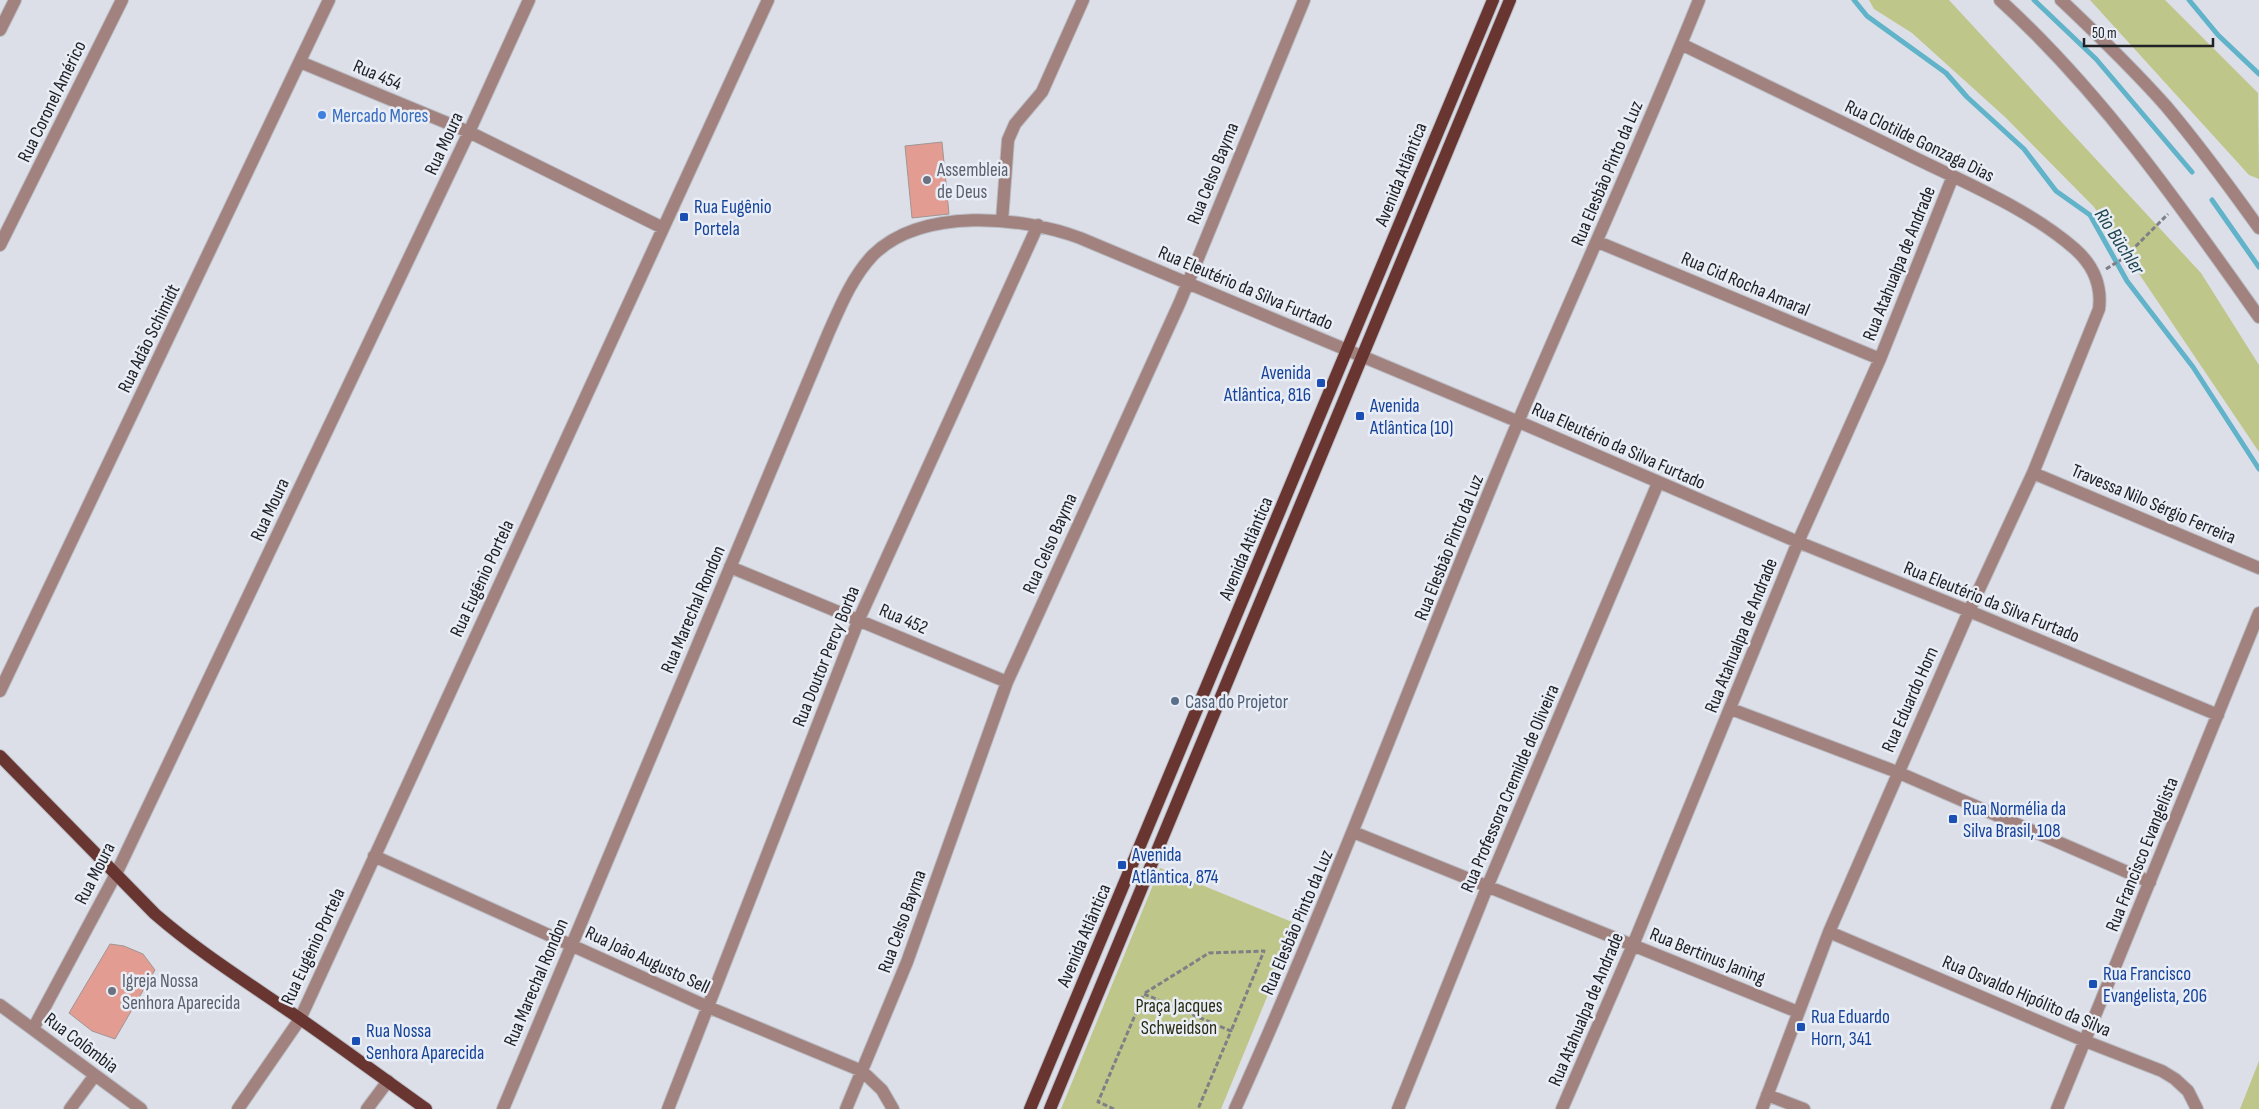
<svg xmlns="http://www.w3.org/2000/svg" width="2259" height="1109" font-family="'Sofia Sans Condensed',sans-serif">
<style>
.green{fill:#bfc68a}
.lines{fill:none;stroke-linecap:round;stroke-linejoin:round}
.stream{stroke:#60b3c9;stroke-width:5}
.building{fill:#e39c92;stroke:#a09694}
.minor-casing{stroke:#babdc5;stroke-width:14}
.major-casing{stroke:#babdc5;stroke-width:14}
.path{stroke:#7e8086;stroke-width:3;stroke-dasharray:5 2.5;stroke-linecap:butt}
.minor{stroke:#a1827e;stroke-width:12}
.major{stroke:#683531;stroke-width:12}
.shop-dot{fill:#3f7fe0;stroke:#e9edf6;stroke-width:2}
.worship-dot{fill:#6b7280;stroke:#e9edf6;stroke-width:2}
.transit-dot{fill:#1a4fb4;stroke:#e9edf6;stroke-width:2}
.service-dot{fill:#5c6f8a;stroke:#e9edf6;stroke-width:2}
.labels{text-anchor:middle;stroke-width:5;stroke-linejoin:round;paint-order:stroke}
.street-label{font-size:19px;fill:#212226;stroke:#e9edf6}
.shop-label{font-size:19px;fill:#366cbe;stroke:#e9edf6;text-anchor:start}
.worship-label{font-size:19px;fill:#5b616d;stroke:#e9edf6;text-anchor:start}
.transit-label{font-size:19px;fill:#164399;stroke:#e9edf6;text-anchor:start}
.service-label{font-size:19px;fill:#4e5e75;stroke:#e9edf6;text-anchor:start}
.park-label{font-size:19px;fill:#292c0f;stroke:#e9edf6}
.water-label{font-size:20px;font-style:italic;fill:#1f464f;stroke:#e9edf6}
</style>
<rect width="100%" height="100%" fill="#dcdfe8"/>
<path class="green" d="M1869,0H1949L2201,273L2259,365V452L2094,207L2005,117L1912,33L1874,9Z
M2090,0H2165L2258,93L2259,179L2249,175Z
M1160,868L1297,924L1221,1109H1061Z
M2259,1061V1109H2240Z"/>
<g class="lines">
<path class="stream" d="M1854,0L1867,16L1946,73L1967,97L2024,149L2056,191L2090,215L2127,281L2193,367L2259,469
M2034,0L2096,59L2192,172
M2189,0L2218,35L2259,74
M2212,200L2259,267"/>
</g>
<path class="building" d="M942,142L949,214L912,218L905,146Z
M110,944L124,946L143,954L155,970L115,1039L92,1031L69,1013Z"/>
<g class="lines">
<g class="minor-casing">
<path id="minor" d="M2000,0C2101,92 2180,205 2259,317
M2061,0C2097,34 2133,69 2166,106C2199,145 2229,186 2259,228
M0,30L15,0
M1681,44C1759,82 1836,119 1913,157C1968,184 2029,209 2075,249C2093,265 2102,285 2099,309L2033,473L1969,611L1829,932L1762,1109
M300,62L469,132L663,228
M1002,221L1008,140L1015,124L1042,92L1083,0
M1598,242L1880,359
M0,245L122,0
M2033,473L2259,568
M730,567L1007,682
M0,691L329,0
M1731,709L1897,772L2150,882
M1353,832L1798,1012
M374,856L708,1007L862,1071L882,1090L893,1109
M1829,932L2085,1041L2162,1071L2175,1079L2188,1091L2197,1109
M0,1005L141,1109
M33,1029L116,874L469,132L529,0
M1767,1095L1804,1109
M70,1109L95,1075
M238,1109L300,1019L768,0
M367,1109L388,1081
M503,1109L828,334C840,307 852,277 873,255C922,207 1021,216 1080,238L1519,422L1798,542L1969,611L2218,715
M668,1109L859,619L1038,225
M846,1109L907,962L1007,682L1180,302L1304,0
M1235,1109C1337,883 1422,650 1518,422C1578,281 1642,142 1699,0
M1398,1109L1488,885L1658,483
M1562,1109L1633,945L1798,542L1880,359L1953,176
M2057,1109L2259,613"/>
</g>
<g class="major-casing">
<path id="major" d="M0,756L155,914C200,953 250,984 299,1018C342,1048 384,1079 426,1109
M1030,1109L1493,0
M1050,1109L1510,0"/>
</g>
<path class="path" d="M2106,269L2124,258L2168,214
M1145,993L1209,953L1264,951L1231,1031
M1114,1109L1098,1102L1144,994L1231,1031L1198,1109"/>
<use href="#minor" class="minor"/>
<use href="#major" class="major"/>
</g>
<circle class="shop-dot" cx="322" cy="115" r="5"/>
<g class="worship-dot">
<circle cx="927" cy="180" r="5"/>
<circle cx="112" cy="991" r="5"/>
</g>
<g class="transit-dot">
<rect x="679" y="212" width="10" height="10" rx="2.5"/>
<rect x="1316" y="378" width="10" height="10" rx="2.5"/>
<rect x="1355" y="411" width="10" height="10" rx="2.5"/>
<rect x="1948" y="814" width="10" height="10" rx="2.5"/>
<rect x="1117" y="860" width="10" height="10" rx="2.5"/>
<rect x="2088" y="979" width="10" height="10" rx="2.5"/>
<rect x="1796" y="1022" width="10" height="10" rx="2.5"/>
<rect x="351" y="1036" width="10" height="10" rx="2.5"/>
</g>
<circle class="service-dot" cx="1175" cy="701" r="5"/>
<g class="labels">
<g class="street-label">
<text transform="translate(378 74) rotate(23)" y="7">Rua 454</text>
<text transform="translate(51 101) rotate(-64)" y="7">Rua Coronel Américo</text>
<text transform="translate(1920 140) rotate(26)" y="7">Rua Clotilde Gonzaga Dias</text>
<text transform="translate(443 143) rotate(-65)" y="7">Rua Moura</text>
<text transform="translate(1212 173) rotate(-68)" y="7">Rua Celso Bayma</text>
<text transform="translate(1606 173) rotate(-67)" y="7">Rua Elesbão Pinto da Luz</text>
<text transform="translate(1400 174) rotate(-68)" y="7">Avenida Atlântica</text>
<text transform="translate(1898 263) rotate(-68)" y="7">Rua Atahualpa de Andrade</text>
<text transform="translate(1746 283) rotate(23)" y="7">Rua Cid Rocha Amaral</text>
<text transform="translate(1246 287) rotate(23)" y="7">Rua Eleutério da Silva Furtado</text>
<text transform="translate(148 338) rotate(-64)" y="7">Rua Adão Schimidt</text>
<text transform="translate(1619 445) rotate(24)" y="7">Rua Eleutério da Silva Furtado</text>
<text transform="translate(2154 503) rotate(23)" y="7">Travessa Nilo Sérgio Ferreira</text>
<text transform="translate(269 509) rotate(-65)" y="7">Rua Moura</text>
<text transform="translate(1049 543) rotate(-66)" y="7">Rua Celso Bayma</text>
<text transform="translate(1448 547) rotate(-68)" y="7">Rua Elesbão Pinto da Luz</text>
<text transform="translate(1245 548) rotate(-67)" y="7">Avenida Atlântica</text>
<text transform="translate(481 578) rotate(-65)" y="7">Rua Eugênio Portela</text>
<text transform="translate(1992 601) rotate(22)" y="7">Rua Eleutério da Silva Furtado</text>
<text transform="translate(692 609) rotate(-67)" y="7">Rua Marechal Rondon</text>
<text transform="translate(904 618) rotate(23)" y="7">Rua 452</text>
<text transform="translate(1740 635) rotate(-68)" y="7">Rua Atahualpa de Andrade</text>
<text transform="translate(825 656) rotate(-68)" y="7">Rua Doutor Percy Borba</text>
<text transform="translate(1909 699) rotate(-66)" y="7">Rua Eduardo Horn</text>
<text transform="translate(1509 788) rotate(-67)" y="7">Rua Professora Cremilde de Oliveira</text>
<text transform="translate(2141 854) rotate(-68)" y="7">Rua Francisco Evangelista</text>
<text transform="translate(94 873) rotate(-63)" y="7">Rua Moura</text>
<text transform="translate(901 921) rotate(-70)" y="7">Rua Celso Bayma</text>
<text transform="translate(1296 922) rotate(-67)" y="7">Rua Elesbão Pinto da Luz</text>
<text transform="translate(1083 935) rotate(-67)" y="7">Avenida Atlântica</text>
<text transform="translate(312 946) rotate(-65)" y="7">Rua Eugênio Portela</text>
<text transform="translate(1708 955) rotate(22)" y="7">Rua Bertinus Janing</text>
<text transform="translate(648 959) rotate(25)" y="7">Rua João Augusto Sell</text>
<text transform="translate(535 982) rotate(-67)" y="7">Rua Marechal Rondon</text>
<text transform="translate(2027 995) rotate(23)" y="7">Rua Osvaldo Hipólito da Silva</text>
<text transform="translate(1585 1009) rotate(-67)" y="7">Rua Atahualpa de Andrade</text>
<text transform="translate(82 1042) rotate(37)" y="7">Rua Colômbia</text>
</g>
<g class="shop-label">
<text x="332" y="122">Mercado Mores</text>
</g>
<g class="worship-label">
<text x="937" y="176">Assembleia<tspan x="937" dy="22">de Deus</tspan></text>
<text x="122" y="987">Igreja Nossa<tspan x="122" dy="22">Senhora Aparecida</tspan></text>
</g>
<g class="transit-label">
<text x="694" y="213">Rua Eugênio<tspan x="694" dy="22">Portela</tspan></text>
<text x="1311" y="379" text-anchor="end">Avenida<tspan x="1311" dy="22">Atlântica, 816</tspan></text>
<text x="1370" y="412">Avenida<tspan x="1370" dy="22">Atlântica (10)</tspan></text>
<text x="1963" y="815">Rua Normélia da<tspan x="1963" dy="22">Silva Brasil, 108</tspan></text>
<text x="1132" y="861">Avenida<tspan x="1132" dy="22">Atlântica, 874</tspan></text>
<text x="2103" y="980">Rua Francisco<tspan x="2103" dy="22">Evangelista, 206</tspan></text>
<text x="1811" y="1023">Rua Eduardo<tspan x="1811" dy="22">Horn, 341</tspan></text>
<text x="366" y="1037">Rua Nossa<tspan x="366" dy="22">Senhora Aparecida</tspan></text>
</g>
<g class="service-label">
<text x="1185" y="708">Casa do Projetor</text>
</g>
<g class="park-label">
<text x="1179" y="1012">Praça Jacques<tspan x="1179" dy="22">Schweidson</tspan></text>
</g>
<g class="water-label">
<text transform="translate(2120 241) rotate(57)" y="7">Rio Büchler</text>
</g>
</g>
<path d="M2084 38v8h129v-8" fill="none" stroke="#212226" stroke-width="2.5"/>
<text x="2092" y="38" font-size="15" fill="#212226" stroke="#e9edf6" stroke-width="4" paint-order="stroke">50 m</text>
</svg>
